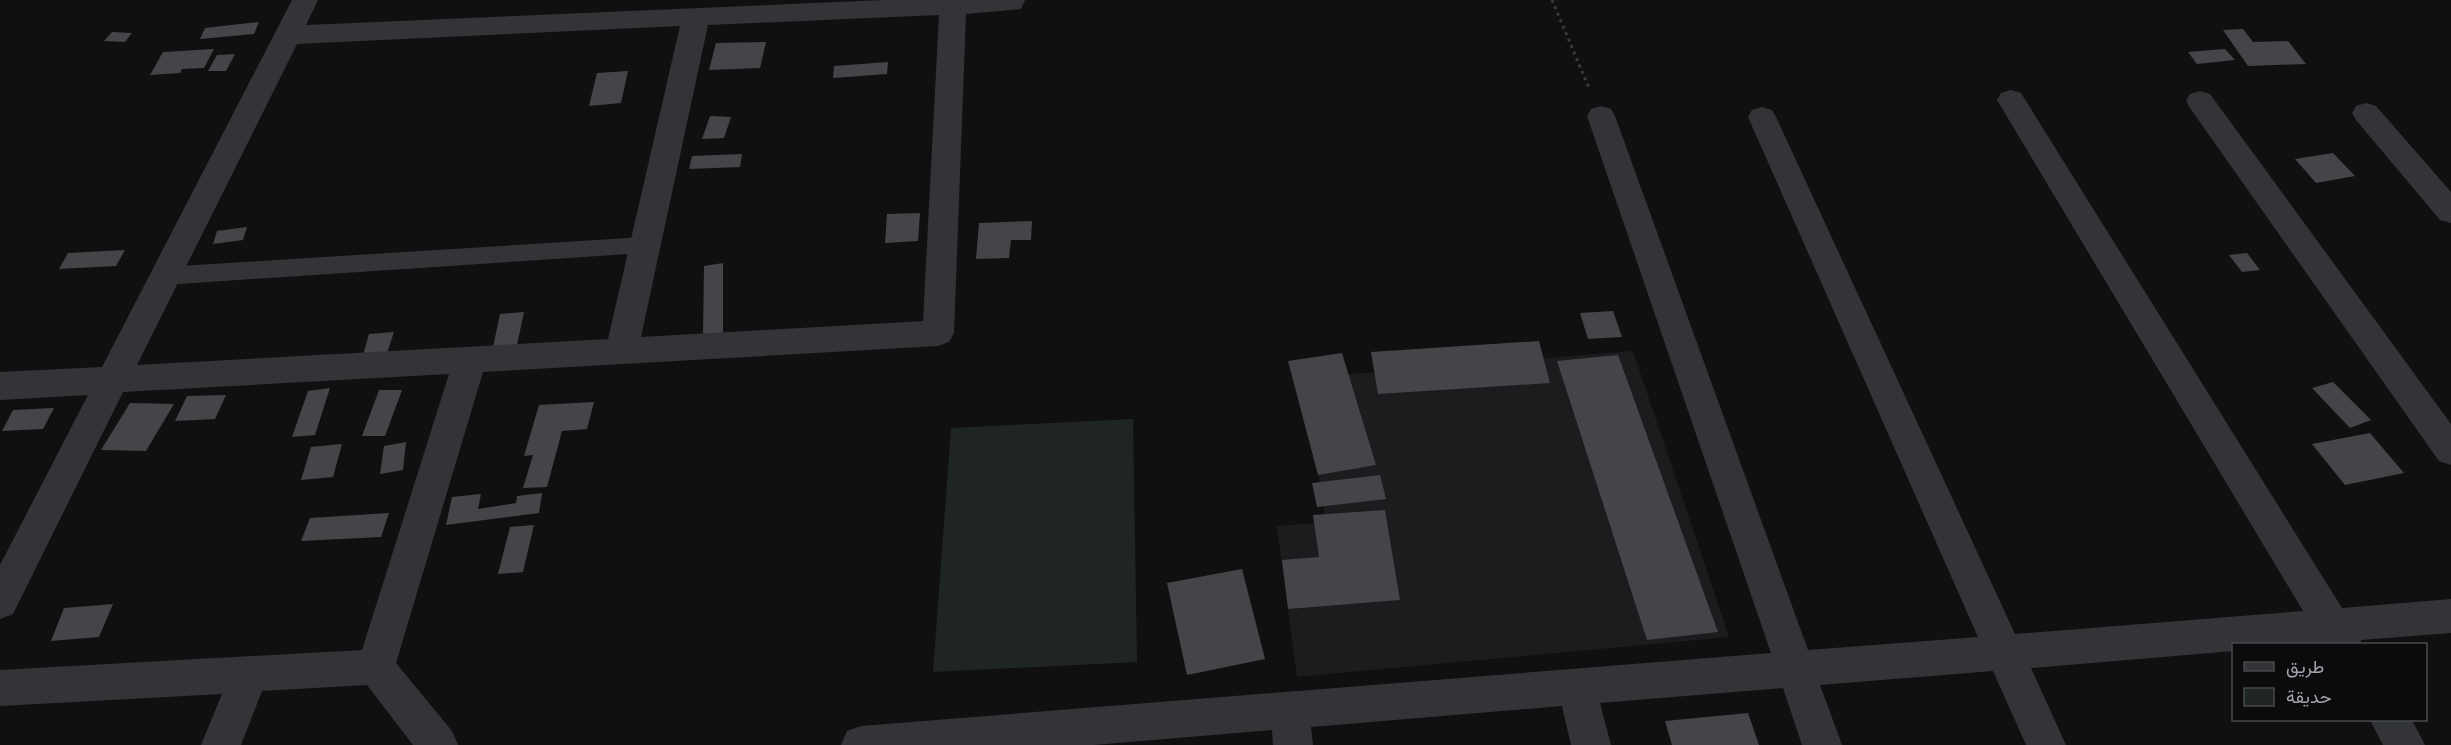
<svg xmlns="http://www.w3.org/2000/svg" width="2451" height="745" font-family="'Golos Text',Vazirmatn,sans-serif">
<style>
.built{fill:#1c1c1e}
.green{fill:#1f2520}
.building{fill:#444549}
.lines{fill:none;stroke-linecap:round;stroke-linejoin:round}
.path{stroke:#393a3e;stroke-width:3;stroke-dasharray:3 4;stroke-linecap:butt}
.service{fill:#333438;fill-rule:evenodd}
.minor{fill:#333438;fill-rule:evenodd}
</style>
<rect width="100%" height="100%" fill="#101011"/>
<path class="built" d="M1633,351L1729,637L1297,677L1277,526L1326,522L1304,378Z"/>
<path class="green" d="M1133,419L1137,662L933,672L951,428Z"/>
<path class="building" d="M259,22L254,34L200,39L205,28Z
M2243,29L2253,42L2288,41L2306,64L2248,66L2223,30Z
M112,32L132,33L125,42L104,41Z
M766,42L760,68L709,70L716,43Z
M214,49L204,68L182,69L180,73L150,75L163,52Z
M2225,49L2235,60L2197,64L2188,52Z
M235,54L226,71H208L217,55Z
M888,62L887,74L833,78L834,66Z
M628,71L621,103L589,106L597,73Z
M710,116L731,117L724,138L702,139Z
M2333,153L2355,176L2316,183L2295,159Z
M742,154L740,167L689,169L692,156Z
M920,213L918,241L885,243L887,214Z
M1032,221L1031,240H1011L1009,258L976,259L979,223Z
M247,227L243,240L213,244L217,231Z
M125,250L116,266L59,269L68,253Z
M2247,253L2260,270L2242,272L2229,255Z
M723,263V333L703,336L704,266Z
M1613,311L1622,337L1588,339L1580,313Z
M524,312L517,345L493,347L500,314Z
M394,332L387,353L363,355L369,334Z
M1539,341L1550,383L1378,394L1371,352Z
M1342,353L1376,465L1318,475L1288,361Z
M1618,355L1718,632L1647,640L1557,361Z
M2333,382L2371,420L2350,428L2312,388Z
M330,388L315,435L292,437L308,391Z
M379,390H402L385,436H362Z
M226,395L215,419L175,421L187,396Z
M594,402L587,429L562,431L547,487L523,488L533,455L524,456L539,405Z
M130,403L174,404L146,451L101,450Z
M54,408L43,429L2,431L13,410Z
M2370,433L2404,473L2345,485L2312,444Z
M406,442L403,470L380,474L384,446Z
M342,444L333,477L301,480L311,447Z
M1380,475L1386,499L1317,507L1312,483Z
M542,493L539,513L446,525L452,497L481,494L478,509L516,503L517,496Z
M1385,510L1400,600L1288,609L1282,560L1319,557L1313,515Z
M389,513L381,537L301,541L310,518Z
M534,525L523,572L498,574L510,527Z
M1242,569L1265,659L1187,675L1167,583Z
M113,604L99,637L51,641L64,608Z
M1748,713L1759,745H1672L1665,721Z"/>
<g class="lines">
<path class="path" d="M1552,0L1589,88"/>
<path class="service" d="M644,237L652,239L655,245L652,251L644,253L164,285L156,282L153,276L156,270L164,267Z"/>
<path class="minor" d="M292,0H318L306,25L884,0H1025L1021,9L966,14L954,333L949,342L938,346L483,372L396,663L452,731L458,745H413L367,685L262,691L241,745H201L222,694L0,706V670L362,650L449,374L123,392L13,614L0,619V565L88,395L0,400V372L102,367ZM939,15L923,321L641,337L708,25ZM680,26L608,339L137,365L297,44Z
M2011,90L2021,93L2342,608L2451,599V633L2361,640V644H2234V651L2031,668L2066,745H2026L1993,671L1820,685L1842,745H1802L1783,688L1600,703L1611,745H1571L1562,706L1311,727L1313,745H1273L1272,730L1094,745H841L847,731L861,726L1771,653L1587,116L1591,109L1601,106L1611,109L1615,116L1808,650L1978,637L1748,117L1752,110L1762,107L1772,110L1776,117L2015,634L2303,611L1997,100L2001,93Z
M2200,91L2210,94L2451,424V465L2439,461L2190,108L2186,101L2190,94Z
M2366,103L2376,106L2451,192V223L2440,220L2356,120L2352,113L2356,106Z
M2370,720H2412L2425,745H2383Z"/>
</g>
<rect x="2232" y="643" width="195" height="78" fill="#0b0b0c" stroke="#47494e" stroke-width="1.5"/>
<rect x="2244" y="662" width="30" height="9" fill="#333438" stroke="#47494e" stroke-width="1.5"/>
<text x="2286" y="673" font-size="18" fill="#a2a5b0">طريق</text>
<rect x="2244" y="688" width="30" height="18" fill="#1f2520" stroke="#47494e" stroke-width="1.5"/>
<text x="2286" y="703" font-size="18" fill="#a2a5b0">حديقة</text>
</svg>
